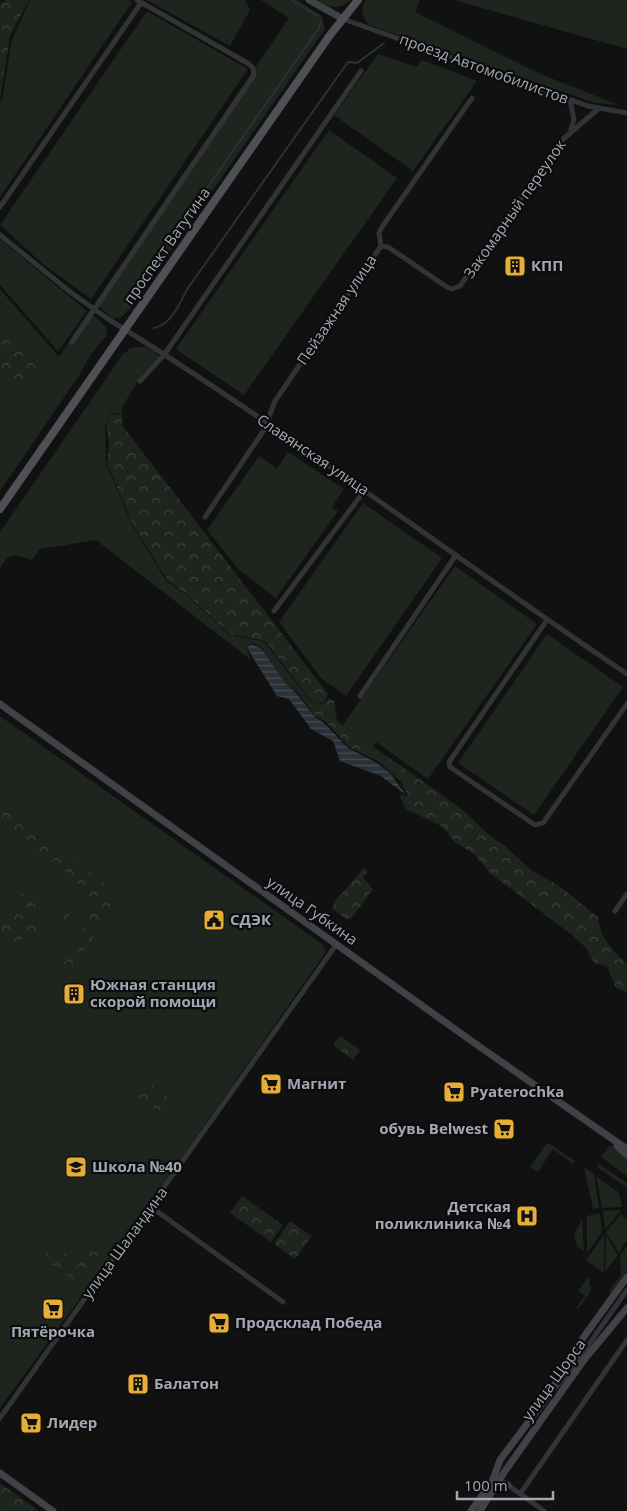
<svg xmlns="http://www.w3.org/2000/svg" width="627" height="1511" font-family="'Open Sans',sans-serif">
<style>
.grass{fill:#1e251e}
.forest{fill:url(#forest-crowns)}
.water{fill:url(#water-rules)}
.lines{fill:none;stroke-linecap:round;stroke-linejoin:round}
.stream{stroke:#2a3137;stroke-width:2}
.street{stroke:#323337;stroke-width:5}
.secondary{stroke:#404247;stroke-width:7}
.primary{stroke:#4e5056;stroke-width:8}
.labels{text-anchor:middle;stroke-width:4.5;stroke-linejoin:round;paint-order:stroke}
.street-label{font-size:15px;fill:#a3a7b2;stroke:#0c0c0d}
.poi-label{font-size:15px;font-weight:bold;fill:#a3a7b2;stroke:#0c0c0d;text-anchor:start}
</style>
<defs>
<pattern id="forest-crowns" width="20" height="18" patternUnits="userSpaceOnUse" patternTransform="scale(1.25)"><rect width="20" height="18" fill="#1e251e"/><path d="M2 6a3 3 0 1 1 6 0M12 15a3 3 0 1 1 6 0" fill="none" stroke="#3c423c"/></pattern>
<pattern id="water-rules" width="6" height="5" patternUnits="userSpaceOnUse" patternTransform="scale(1.25)"><rect width="6" height="5" fill="#2a3137"/><path d="M0 2.5h6" fill="none" stroke="#464c52"/></pattern>
</defs>
<rect width="100%" height="100%" fill="#111112"/>
<path class="grass" d="M30,0H128L132,2L0,197V100H2L12,40Z
M147,0H245L250,10L230,46Z
M261,0H297L322,16L325,29L130,309L120,318H112L95,303L289,18Z
M316,0H351C338,11 329,8 316,0Z
M366,0H420L415,12L538,73L619,105L595,103L369,25C362,17 359,9 366,0Z
M454,0H627V49Z
M147,11L248,69L91,299L43,264L0,225Z
M378,54L417,67L422,60L477,81L413,171L334,115Z
M329,130L397,178L244,395L176,349Z
M0,239L87,311L58,351L0,285Z
M0,289L59,357L89,311L106,327L107,335L91,354L80,374L0,491V372L27,384L41,373L0,323Z
M138,347H147L160,356L143,373L121,409L123,414L110,413L105,425L106,463L131,523L167,582L187,595L229,635L261,641L266,644L311,702L307,704L312,713L298,693L285,683L262,648L252,643L246,647L251,660L96,540L40,549L32,560L14,555L6,559L0,568V532L123,354L131,348Z
M288,452L344,489L332,507L338,511L276,598L238,569L207,530L259,456L277,469Z
M363,503L442,558L346,696L321,678L279,622Z
M455,566L537,624L428,779L376,742L373,746L343,725Z
M547,634L623,687L534,815L458,763Z
M0,716L322,944L326,952L146,1208L0,1408Z
M549,1143L575,1161L573,1164L553,1149L538,1172L530,1167L546,1144Z
M610,1145L627,1157V1176L601,1157Z
M599,1164L627,1183V1188L597,1167Z
M584,1167L594,1174L599,1208L593,1209Z
M596,1176L619,1193L622,1207L602,1208Z
M621,1210L605,1230L603,1211Z
M600,1213L602,1232L587,1253V1216Z
M621,1214L627,1220V1240L619,1253L606,1232Z
M582,1220L584,1252L577,1246L574,1234Z
M604,1235V1273L586,1260Z
M606,1235L618,1255L605,1272Z
M627,1246V1270L611,1293L609,1291L621,1275L620,1255Z
M589,1276L591,1291L579,1308H576L585,1296L578,1291Z"/>
<path class="forest" d="M6,0H29L10,36L0,100V4Z
M0,323L41,373L27,384L0,372Z
M110,414L122,415V425L328,694L324,702L317,704L311,701L267,643L261,640L229,634L188,595L168,581L132,523L107,463L109,444L106,425Z
M329,698L334,701L337,721L438,792L465,812L489,835L505,846L532,871L558,885L598,917C600,939 612,949 627,964V993L616,988L607,966L594,963L586,948L572,935L491,874L475,855L455,842L441,826L406,809L399,795L408,796L401,782L387,769L376,760L350,748L326,722L314,715L308,705L311,702C320,706 324,705 329,698Z
M0,807L83,865L115,893V898L99,922L96,934L65,979L61,975L60,966L67,960C71,940 90,930 91,910C93,882 21,840 0,826Z
M364,868L367,871L363,878L373,889L351,919H346L332,909L335,901Z
M27,887L32,891L36,909L21,922L23,938L20,944L0,930V925Z
M55 916a7 7 0 1 1 14 0a7 7 0 1 1-14 0Z
M23 925a8 8 0 1 1 16 0a8 8 0 1 1-16 0Z
M340,1036L360,1050L353,1060L333,1045Z
M145,1081L171,1099L161,1113L135,1095Z
M242,1196L283,1225L271,1242L230,1213Z
M290,1221L312,1236L295,1259L274,1244Z
M43,1240L62,1255L65,1252L75,1260L86,1246L102,1256L82,1286L47,1260Z
M0,1483L39,1511H0Z"/>
<path class="water" d="M251,644L262,649L285,683L297,694L314,716L325,724L348,748L377,763L390,773L406,795L381,776L340,761L333,741L311,729L289,699L277,696L247,648Z"/>
<g class="lines">
<path class="stream" d="M291,0L318,16
M125,305L319,28L321,21
M154,328C172,324 179,304 188,288L348,62L357,63L384,43"/>
<path class="street" d="M343,19L588,106L627,113
M570,100L574,119L571,129
M0,207L141,3
M0,235L69,291L108,319C286,429 453,557 627,674
M381,246L388,247L447,287L452,289L460,286L561,141L598,109
M72,342L254,75L253,68L249,64L137,0
M140,381L164,355L361,71
M205,517L264,430L275,401L381,246L379,233L382,227L472,98
M274,611L365,490
M547,620L449,762L450,767L535,825L543,823L627,704
M360,696L456,555
M615,911L627,894
M151,1207L283,1302
M555,1388L573,1367L627,1290
M0,1418L336,945
M498,1478L544,1511
M520,1494L627,1340"/>
<path class="secondary" d="M309,0L343,19
M0,704L480,1047L627,1149
M617,1146L627,1155
M0,1473L53,1511
M492,1482L500,1460L545,1400L583,1338L627,1277
M493,1490L508,1485
M471,1511L494,1479
M480,1511L505,1471L584,1360L627,1308"/>
<path class="primary" d="M0,509L330,35L358,0"/>
</g>
<defs>
<g id="building-square" transform="scale(1.125)"><rect x="-9" y="-9" width="18" height="18" rx="4" fill="#e6ae36" stroke="#0c0c0d"/><path d="M-4-6H4V6H1V3H-1V6H-4ZM-2.5-4.3h1.7v1.8h-1.7ZM.8-4.3h1.7v1.8H.8ZM-2.5-1h1.7V.8h-1.7ZM.8-1h1.7V.8H.8Z" fill="#111"/></g>
<g id="civic-square" transform="scale(1.125)"><rect x="-9" y="-9" width="18" height="18" rx="4" fill="#e6ae36" stroke="#0c0c0d"/><path d="M-.6-6.5H3V-4.5H.6V-3L4-1V1h2V6H-6V1h2V-1L-.6-3ZM-1.2 2.5V6h2.4V2.5Z" fill="#111"/></g>
<g id="supermarket-square" transform="scale(1.125)"><rect x="-9" y="-9" width="18" height="18" rx="4" fill="#e6ae36" stroke="#0c0c0d"/><path d="M-6-5.5h2.5l.6 2H6L4.5 2H-2.5L-4.4-4H-6ZM-1.5 3.2a1.3 1.3 0 1 0 .1 0ZM3 3.2a1.3 1.3 0 1 0 .1 0Z" fill="#111"/></g>
<g id="school-square" transform="scale(1.125)"><rect x="-9" y="-9" width="18" height="18" rx="4" fill="#e6ae36" stroke="#0c0c0d"/><path d="M0-5L7-2L0 1L-7-2ZM-4 1L0 2.5L4 1V4Q0 6-4 4Z" fill="#111"/></g>
<g id="hospital-square" transform="scale(1.125)"><rect x="-9" y="-9" width="18" height="18" rx="4" fill="#e6ae36" stroke="#0c0c0d"/><path d="M-5-5h3v3.5h4V-5h3V5h-3V1.5h-4V5h-3Z" fill="#111"/></g>
</defs>
<g fill-rule="evenodd">
<use href="#building-square" x="515" y="266"/>
<use href="#civic-square" x="214" y="920"/>
<use href="#building-square" x="74" y="994"/>
<use href="#supermarket-square" x="271" y="1084"/>
<use href="#supermarket-square" x="454" y="1092"/>
<use href="#supermarket-square" x="504" y="1129"/>
<use href="#school-square" x="76" y="1167"/>
<use href="#hospital-square" x="527" y="1216"/>
<use href="#supermarket-square" x="53" y="1309"/>
<use href="#supermarket-square" x="219" y="1323"/>
<use href="#building-square" x="138" y="1384"/>
<use href="#supermarket-square" x="31" y="1423"/>
</g>
<g class="labels">
<g class="street-label">
<text transform="translate(484 69) rotate(20)" y="5">проезд Автомобилистов</text>
<text transform="translate(515 209) rotate(-55)" y="5">Закомарный переулок</text>
<text transform="translate(167 246) rotate(-55)" y="5">проспект Ватутина</text>
<text transform="translate(337 310) rotate(-56)" y="5">Пейзажная улица</text>
<text transform="translate(313 455) rotate(34)" y="5">Славянская улица</text>
<text transform="translate(312 911) rotate(35)" y="5">улица Губкина</text>
<text transform="translate(125 1243) rotate(-54)" y="5">улица Шаландина</text>
<text transform="translate(554 1380) rotate(-54)" y="5">улица Щорса</text>
</g>
<g class="poi-label">
<text x="531" y="271">КПП</text>
<text x="230" y="925">СДЭК</text>
<text x="90" y="990">Южная станция<tspan x="90" dy="17">скорой помощи</tspan></text>
<text x="287" y="1089">Магнит</text>
<text x="470" y="1097">Pyaterochka</text>
<text x="488" y="1134" text-anchor="end">обувь Belwest</text>
<text x="92" y="1172">Школа №40</text>
<text x="511" y="1212" text-anchor="end">Детская<tspan x="511" dy="17">поликлиника №4</tspan></text>
<text x="235" y="1328">Продсклад Победа</text>
<text x="53" y="1337" text-anchor="middle">Пятёрочка</text>
<text x="154" y="1389">Балатон</text>
<text x="47" y="1428">Лидер</text>
</g>
</g>
<path d="M457 1491v8h96v-8" fill="none" stroke="#a3a7b2" stroke-width="2.5"/>
<text x="464" y="1491" font-size="15" fill="#a3a7b2" stroke="#0c0c0d" stroke-width="4" paint-order="stroke">100 m</text>
</svg>
